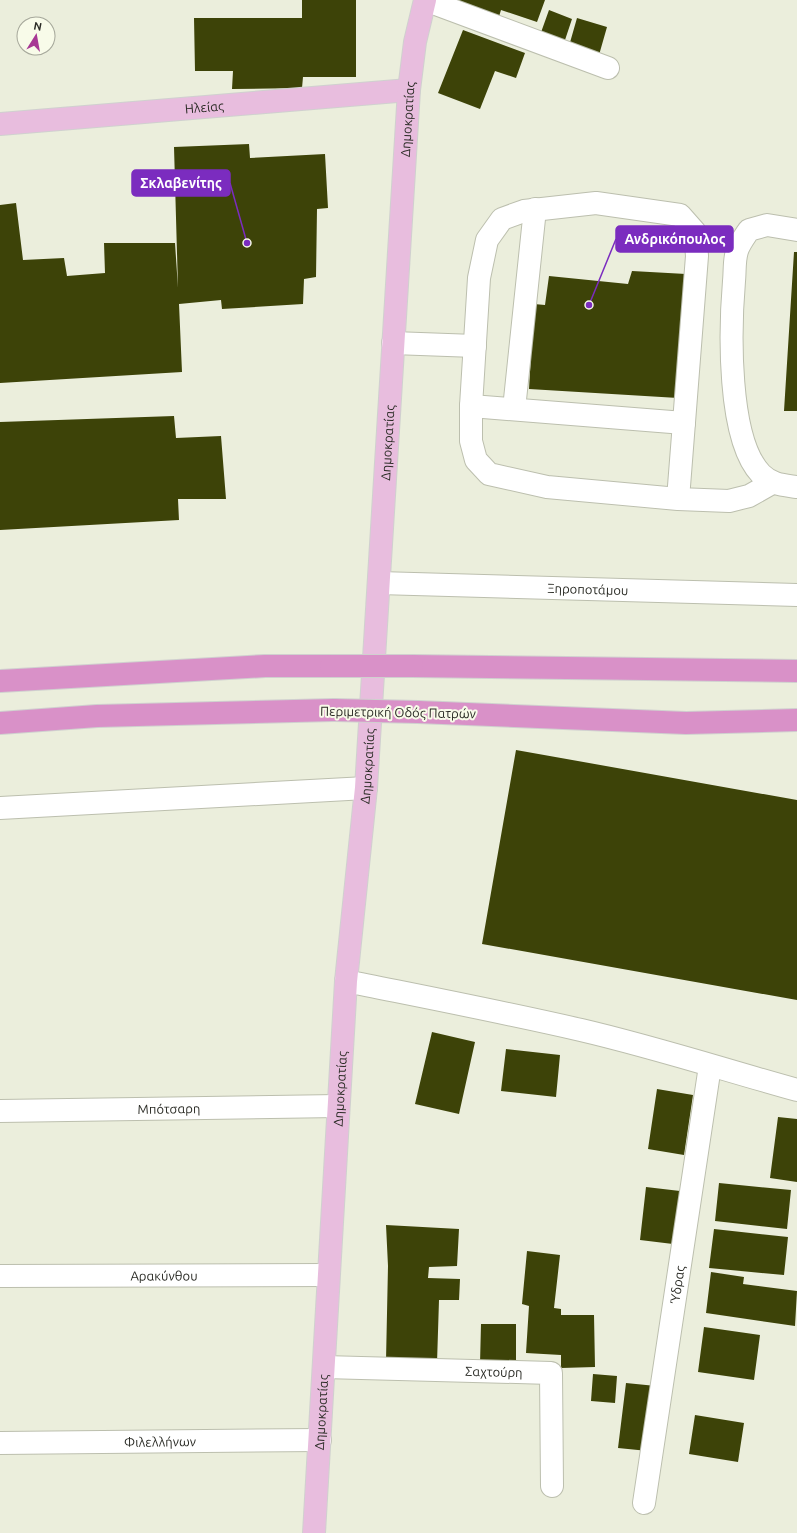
<svg xmlns="http://www.w3.org/2000/svg" width="797" height="1533" font-family="Ubuntu,sans-serif">
<style>
.building{fill:#3d4308}
.lines{fill:none;stroke-linecap:round;stroke-linejoin:round}
.minor-casing{stroke:#bcbfae;stroke-width:24}
.major-casing{stroke:#d0d0cf;stroke-width:24}
.highway-casing{stroke:#d0d0cf;stroke-width:24}
.minor{stroke:#fff;stroke-width:22}
.major{stroke:#e8bdde;stroke-width:22}
.highway{stroke:#d991c8;stroke-width:22}
.highway-bridge-casing{stroke:#d0d0cf;stroke-width:24;stroke-linecap:butt}
.highway-bridge{stroke:#d991c8;stroke-width:22}
.labels{text-anchor:middle;stroke-width:4;stroke-linejoin:round;paint-order:stroke}
.street-label{font-size:13px;fill:#2a2b25;stroke:#f8fbe9}
.leader{fill:none;stroke:#7b2cbf;stroke-width:1.5}
.callout-dot{fill:#7b2cbf;stroke:#f8fbe9;stroke-width:1.5}
.callout{fill:#7b2cbf;stroke:#7b2cbf;stroke-width:1.5}
.callout-label{font-size:14px;text-anchor:middle;font-weight:bold;fill:#fff}
</style>
<rect width="100%" height="100%" fill="#ebeedc"/>
<path class="building" d="M302,0H356V77H303L302,88L232,89L233,71H195L194,18H302Z
M445,0H545L537,22L501,10L497,23Z
M549,10L572,19L563,46L539,38Z
M577,18L607,27L599,55L569,46Z
M463,30L525,53L516,78L495,71L480,109L438,93Z
M249,144L250,158L325,154L328,208L317,209L316,277L304,279L303,304L222,309L221,300L179,304L182,372L0,383V205L16,203L23,260L64,258L67,276L105,273L104,243H175L178,288L174,147Z
M794,252H797V411H784Z
M632,271L686,274L678,398L529,389L534,304L545,305L549,276L628,284Z
M174,416L176,438L221,436L226,499H178L179,520L0,530V422Z
M516,750L797,800V1000L482,944Z
M432,1032L475,1042L459,1114L415,1104Z
M506,1049L560,1055L556,1097L501,1091Z
M657,1089L693,1095L684,1155L648,1149Z
M778,1117L797,1119V1182L770,1178Z
M719,1183L791,1190L787,1229L715,1221Z
M646,1187L680,1191L673,1244L640,1240Z
M386,1225L459,1229L457,1266L429,1267L428,1278L460,1279L459,1300H439L437,1363L386,1361L388,1266Z
M714,1229L788,1237L784,1275L709,1268Z
M527,1251L560,1255L554,1308L561,1309V1315H594L595,1367L561,1368V1355L526,1353L529,1306L522,1304Z
M711,1272L744,1277L743,1284L797,1291L795,1326L706,1313Z
M481,1324H516V1364H480Z
M704,1327L760,1335L754,1380L698,1372Z
M593,1374L617,1376L615,1403L591,1401Z
M626,1383L656,1386L648,1451L618,1448Z
M695,1415L744,1423L738,1462L689,1454Z"/>
<g class="lines">
<g class="minor-casing">
<g id="minor">
<path d="M425,0L608,68"/>
<path d="M797,230L767,225L749,230C745,236 739,244 737,251C734,260 735,272 734,281C730,328 727,439 761,474C772,485 783,485 797,487"/>
<path d="M393,343L475,346"/>
<path d="M471,406L684,423"/>
<path d="M514,409L535,209"/>
<path d="M678,499L697,256L695,232L680,215L596,203L524,211L502,219L487,240L479,278L471,406V441L476,460L489,474L547,487L678,499L729,501L749,496L772,483"/>
<path id="s1" d="M379,583L797,595"/>
<path d="M0,808L366,788"/>
<path d="M346,981C425,997 503,1012 581,1030C654,1047 725,1070 797,1090"/>
<path id="s2" d="M0,1111L338,1106"/>
<path id="s3" d="M0,1276L328,1275"/>
<path id="s4" d="M324,1367L551,1373L552,1486"/>
<path id="s5" d="M0,1443L320,1440"/>
<path id="s6" d="M644,1503L710,1066"/>
</g>
</g>
<g class="major-casing">
<g id="major">
<path id="s7" d="M0,124L409,90"/>
<path id="s8" d="M314,1533L346,981L366,788L409,90L415,42L425,0"/>
</g>
</g>
<g class="highway-casing">
<path id="highway" d="M412,666L797,671
M0,681L265,666H331
M418,712L686,723L797,720
M0,723L97,716L334,710"/>
</g>
<use href="#minor" class="minor"/>
<use href="#major" class="major"/>
<use href="#highway" class="highway"/>
<g class="highway-bridge-casing">
<path id="highway-bridge" d="M331,666H412
M334,710L418,712"/>
</g>
<use href="#highway-bridge" class="highway-bridge"/>
</g>
<g class="labels">
<g class="street-label">
<text dy="5" stroke="none"><textPath href="#s7" startOffset="205">Ηλείας</textPath></text>
<text dy="5" stroke="none"><textPath href="#s8" startOffset="1417">Δημοκρατίας</textPath></text>
<text dy="5" stroke="none"><textPath href="#s8" startOffset="1093">Δημοκρατίας</textPath></text>
<text dy="5" stroke="none"><textPath href="#s1" startOffset="209">Ξηροποτάμου</textPath></text>
<text transform="translate(398 712) rotate(1)" y="5">Περιμετρική Οδός Πατρών</text>
<text dy="5" stroke="none"><textPath href="#s8" startOffset="769">Δημοκρατίας</textPath></text>
<text dy="5" stroke="none"><textPath href="#s8" startOffset="445">Δημοκρατίας</textPath></text>
<text dy="5" stroke="none"><textPath href="#s2" startOffset="169">Μπότσαρη</textPath></text>
<text dy="5" stroke="none"><textPath href="#s3" startOffset="164">Αρακύνθου</textPath></text>
<text dy="5" stroke="none"><textPath href="#s6" startOffset="221">Ύδρας</textPath></text>
<text dy="5" stroke="none"><textPath href="#s4" startOffset="170">Σαχτούρη</textPath></text>
<text dy="5" stroke="none"><textPath href="#s8" startOffset="121">Δημοκρατίας</textPath></text>
<text dy="5" stroke="none"><textPath href="#s5" startOffset="160">Φιλελλήνων</textPath></text>
</g>
</g>
<path class="leader" d="M247 243L230 183M589 305L616 239"/>
<g class="callout-dot">
<circle cx="247" cy="243" r="4"/>
<circle cx="589" cy="305" r="4"/>
</g>
<g class="callout">
<rect x="132" y="170" width="98" height="26" rx="4"/>
<rect x="616" y="226" width="117" height="26" rx="4"/>
</g>
<g class="callout-label">
<text x="181" y="188">Σκλαβενίτης</text>
<text x="675" y="244">Ανδρικόπουλος</text>
</g>
<g transform="translate(36 36) rotate(11)"><circle r="19" fill="#f8fbe9" stroke="#a6a89b"/>
<path d="M0-3L7 15L0 10L-7 15Z" fill="#a73794"/>
<text y="-6" font-size="11" font-weight="bold" text-anchor="middle" fill="#2a2b25">N</text>
</g>
</svg>
